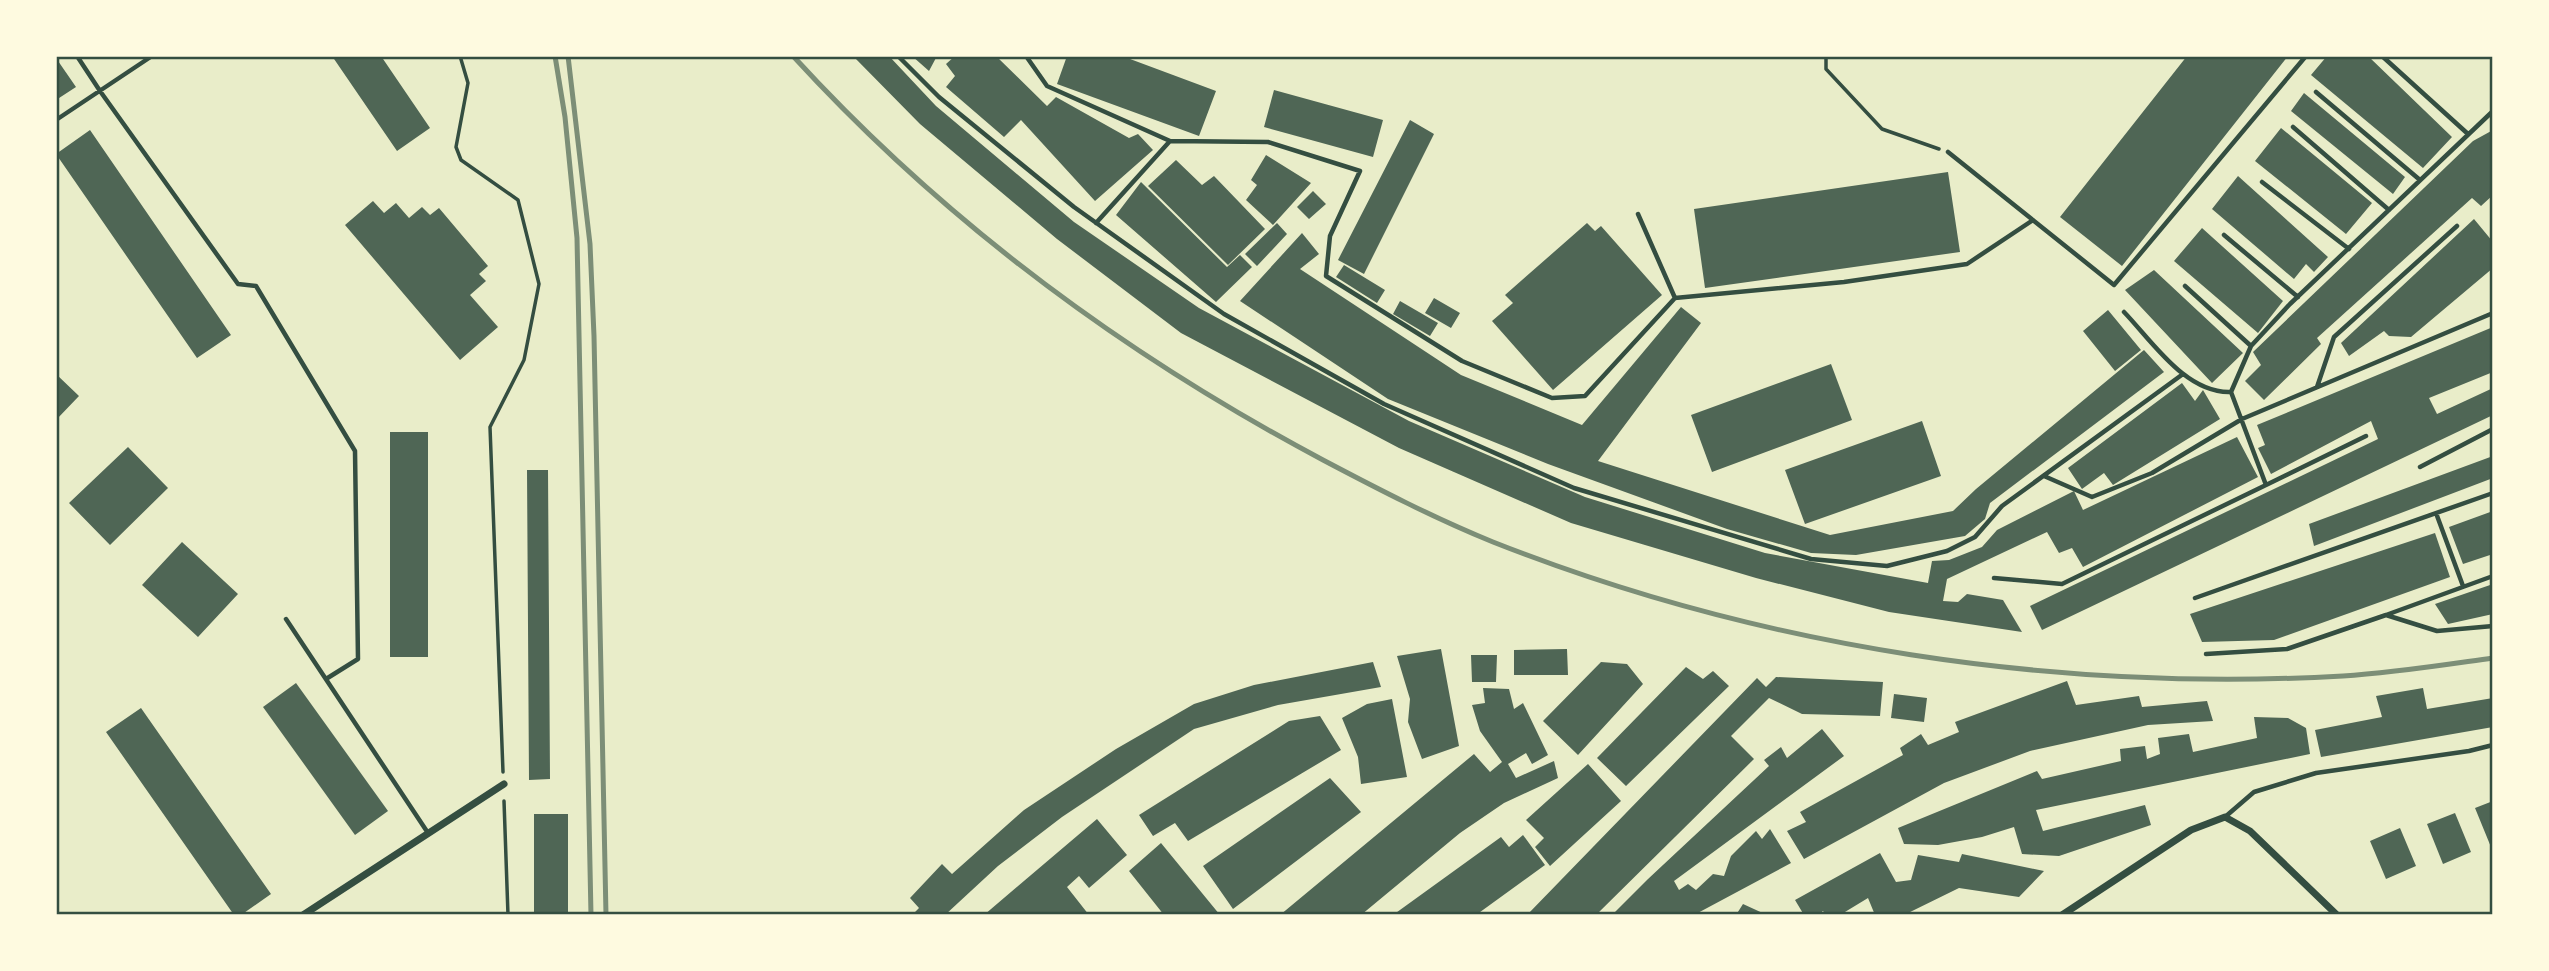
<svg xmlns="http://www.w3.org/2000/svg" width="2549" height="971" font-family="'Open Sans',sans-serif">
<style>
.building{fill:#4f6655}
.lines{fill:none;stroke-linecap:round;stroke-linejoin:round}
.path{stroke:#344e41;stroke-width:3.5}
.service{stroke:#344e41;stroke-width:4.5}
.minor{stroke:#344e41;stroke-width:7}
.rail{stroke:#7c8e77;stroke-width:5}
.neatline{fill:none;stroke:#344e41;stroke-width:2.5}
</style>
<rect width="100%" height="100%" fill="#e9edc9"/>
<path class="building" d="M332,56H381L430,128L397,151Z
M853,56H889L936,106L1074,222L1199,308L1409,421L1585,497L1765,553L1928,583L1932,561L1949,560L1982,547L1997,530L2074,491L2083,510L2237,437L2258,477L2083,567L2072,548L2059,553L2047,532L1947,579L1943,601L1958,602L1967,594L2003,600L2022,632L1889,612L1756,578L1571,523L1399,448L1181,333L1057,239L920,124Z
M912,56H937L929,71Z
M955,56H996L1047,106L1056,97L1129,138L1138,134L1153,150L1095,201L1021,120L1004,137L946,87L955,76L946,64Z
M1067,56H1122L1216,91L1199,136L1057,84Z
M2187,56H2288L2122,266L2060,217Z
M2327,56H2368L2452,137L2423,168L2311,75Z
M56,58L76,87L56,100Z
M1274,90L1383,120L1373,157L1264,127Z
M2304,93L2405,177L2393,194L2291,111Z
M1410,120L1434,134L1364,274L1338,260Z
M2281,128L2372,203L2346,234L2255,161Z
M90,130L231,335L197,358L56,154Z
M2493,130V195L2481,206L2472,198L2317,338L2321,344L2264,400L2245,381L2261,365L2253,352L2473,141Z
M1266,155L1311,183L1273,225L1246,200L1257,185L1251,180Z
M1176,160L1202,185L1214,176L1265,229L1228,265L1148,186Z
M1948,172L1960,252L1705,288L1694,209Z
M2238,176L2328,257L2314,272L2306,264L2294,279L2212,209Z
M1141,182L1227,267L1240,255L1252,267L1216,302L1116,215Z
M1313,191L1326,204L1309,219L1297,207Z
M373,201L384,213L396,203L409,218L422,207L430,215L439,208L488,266L479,274L486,281L470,295L498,327L460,360L345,225Z
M2474,219L2493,242V268L2411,337L2389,336L2384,331L2349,356L2341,343Z
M1277,223L1287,234L1257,266L1245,254Z
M1587,223L1595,231L1601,226L1662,295L1553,390L1492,321L1513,303L1505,295Z
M2202,228L2283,301L2258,333L2174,261Z
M1302,233L1319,254L1300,269L1461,375L1582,425L1681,307L1701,323L1598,461L1830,535L1953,511L1976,489L2144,350L2164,372L1990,503L1985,519L1965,536L1856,555L1811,553L1727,529L1548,464L1388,399L1240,301Z
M1344,265L1385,290L1377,303L1336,277Z
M2154,270L2243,353L2212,383L2125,290Z
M1434,298L1460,313L1451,328L1425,313Z
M1400,301L1438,323L1430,336L1393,314Z
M2108,310L2141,350L2115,371L2083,331Z
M2493,327V372L2429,398L2437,414L2493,388V415L2042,630L2030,606L2378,439L2371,421L2271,474L2258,448L2265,445L2257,425Z
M1831,364L1852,420L1712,472L1691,415Z
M56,374L79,396L56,420Z
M2182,383L2195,401L2203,390L2220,419L2113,485L2104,473L2082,489L2068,468Z
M1922,421L1941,476L1805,524L1785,470Z
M390,432H428V657H390Z
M128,447L168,488L110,545L69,503Z
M2493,456V478L2314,546L2309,524Z
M527,470H548L550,779L529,780Z
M2493,511V554L2463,564L2449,527Z
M2435,533L2450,577L2274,640L2202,642L2190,614Z
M182,542L238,594L198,637L142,585Z
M2493,584V614L2448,624L2435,604Z
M1441,649L1459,746L1422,759L1408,722L1410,699L1397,656Z
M1567,649L1568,675H1514V650Z
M1471,655H1497L1496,682H1472Z
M1373,662L1381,687L1278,705L1194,729L1062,817L998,866L945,915H912L919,908L910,898L942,864L952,874L1024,810L1116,749L1194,704L1254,685Z
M1601,662L1627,664L1643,684L1578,755L1543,721Z
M1686,667L1703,679L1713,671L1729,686L1626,786L1597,758Z
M1776,677L1883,682L1880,716L1802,714L1769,698L1731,736L1754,759L1596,915H1527L1757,678L1766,687Z
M2067,681L2076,705L2139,696L2142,707L2207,701L2213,721L2148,725L2030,751L1944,783L1804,859L1787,831L1806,822L1800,812L1903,755L1900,748L1921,734L1928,745L1959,732L1955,722Z
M296,683L388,811L355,835L263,707Z
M1483,688L1509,689L1514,709L1523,703L1548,755L1532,764L1526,753L1508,764L1516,778L1554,761L1558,778L1504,803L1460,833L1361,915H1280L1474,754L1490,772L1502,762L1480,731L1472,705L1485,703Z
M2423,688L2427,709L2493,698V727L2321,757L2315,730L2382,717L2376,696Z
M1894,694L1927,698L1924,722L1891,718Z
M1392,699L1407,777L1361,784L1358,757L1342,718L1367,704Z
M141,708L271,894L241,915H234L106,732Z
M1320,716L1341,750L1188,841L1175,823L1153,836L1139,815L1289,721Z
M2254,717L2288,718L2306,728L2310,754L2036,810L2043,831L2145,805L2151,825L2059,856L2022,854L2014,827L1982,837L1938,845L1904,844L1898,828L2037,771L2042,779L2121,761L2120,749L2145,746L2147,759L2160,754L2158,738L2189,734L2193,752L2257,738Z
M1822,729L1844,756L1674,881L1679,890L1688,884L1696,890L1713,874L1724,876L1731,856L1756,831L1762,839L1770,829L1791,863L1694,915H1612L1648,879L1769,766L1764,760L1781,747L1787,758Z
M1588,764L1621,801L1550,866L1535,847L1544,838L1526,820Z
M1330,778L1361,812L1233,909L1203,866Z
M2493,801V852L2475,808Z
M2455,813L2471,852L2443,864L2427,824Z
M534,814H568V913H534Z
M1097,819L1127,855L1089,888L1079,876L1067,887L1089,915H984Z
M2400,828L2416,866L2386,879L2370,841Z
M1523,835L1545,865L1476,915H1393L1501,837L1509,847Z
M1161,843L1220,915H1164L1129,871Z
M1880,853L1896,882L1911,880L1918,855L1959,862L1962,854L2044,871L2019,897L1959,888L1904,915H1875L1868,898L1840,915H1826L1823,911L1818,915H1804L1795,900Z
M1743,904L1767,915H1736Z"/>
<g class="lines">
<path class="path" d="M460,56L468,83L456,147L461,160L518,200L539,284L524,360L490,427L503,772
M1826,56V69L1882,129L1939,149
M504,801L508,915"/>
<path class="service" d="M77,56L100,91L238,284L256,286L355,451L358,659L326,679
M898,56L939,97L1074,207L1224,314L1384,404L1574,488L1811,559L1887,566L1947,551L1975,537L2002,506L2183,374
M1026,56L1047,86L1170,141
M2382,56L2468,134
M2316,92L2420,180
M56,120L152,56
M2293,127L2389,210
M1948,152L2114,285L2306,56
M2262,182L2349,249
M1096,223L1170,141L1268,142L1360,171L1330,236L1326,276L1462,361L1552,398L1585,396L1675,298L1638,214
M2224,235L2298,297
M2185,286L2251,346
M1675,298L1844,282L1967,264L2033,220
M2124,312C2152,341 2186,394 2231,392
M2317,387L2334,337L2457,226
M2366,436L2266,485L2231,392L2251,346L2290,304L2493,111
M2420,467L2493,429
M2044,476L2092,497L2152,473L2242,419L2493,313
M2436,513L2463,586
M1994,578L2062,584L2266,485
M2195,598L2493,493
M2386,615L2493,576
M286,619L428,833
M2206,654L2287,649L2386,615L2437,631L2493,626
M2225,817L2254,792L2316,773L2469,751L2493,745"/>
<path class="minor" d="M303,915L504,784
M2062,915L2191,830L2225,817L2250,831L2337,915"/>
<path class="rail" d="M555,56L565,117L577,238L591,915
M568,56L590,244L594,336L606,915
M793,56C944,221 1125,355 1323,460C1378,489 1434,518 1493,542C1761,648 2056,692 2343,676C2393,673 2443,665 2493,658"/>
</g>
<rect width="2549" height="971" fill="none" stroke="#fefae0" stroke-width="116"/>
<rect x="58" y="58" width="2433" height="855" class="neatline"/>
</svg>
